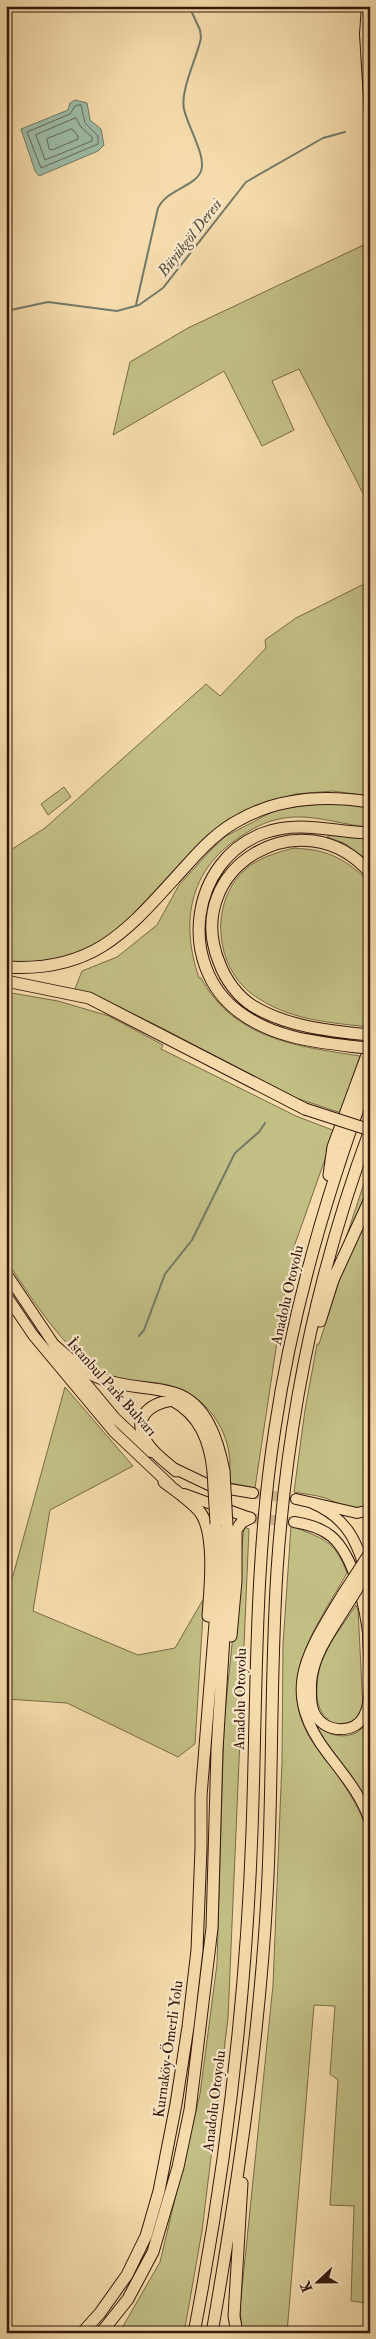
<svg xmlns="http://www.w3.org/2000/svg" width="376" height="2339" font-family="'IM FELL Double Pica',serif">
<style>
.green{fill:#c2bf85;stroke:#7a6a48}
.water{fill:#9dbca7;stroke:#737a69}
.lines{fill:none;stroke-linecap:round;stroke-linejoin:round}
.shore{stroke:#686959;stroke-width:1}
.stream{stroke:#737a69;stroke-width:2}
.major-tunnel{stroke:#cfb48c;stroke-width:10;stroke-dasharray:10 5;stroke-linecap:butt}
.major-casing{stroke:#33160b;stroke-width:12}
.highway-casing{stroke:#33160b;stroke-width:13}
.major{stroke:#f6dcac;stroke-width:10}
.highway{stroke:#f6dcac;stroke-width:11}
.major-bridge-casing{stroke:#33160b;stroke-width:12;stroke-linecap:butt}
.highway-bridge-casing{stroke:#33160b;stroke-width:13;stroke-linecap:butt}
.major-bridge{stroke:#f6dcac;stroke-width:10}
.highway-bridge{stroke:#f6dcac;stroke-width:11}
.labels{text-anchor:middle;stroke-width:4.5;stroke-linejoin:round;paint-order:stroke}
.street-label{font-size:15px;fill:#33160b;stroke:#f9e8c9}
.water-label{font-size:16px;font-style:italic;fill:#585042;stroke:#f9e8c9}
</style>
<rect width="100%" height="100%" fill="#f6dcac"/>
<filter id="stains"><feTurbulence type="fractalNoise" baseFrequency=".004" numOctaves="4"/><feColorMatrix values="0 0 0 0 .2 0 0 0 0 .09 0 0 0 0 .02 0 0 0 .5 -.17"/></filter>
<radialGradient id="worn" r=".72"><stop offset=".6" stop-color="#630" stop-opacity="0"/><stop offset="1" stop-color="#630" stop-opacity=".3"/></radialGradient>
<path class="green" d="M370,242V507L299,369L272,381L294,430L262,446L224,371L113,435L130,362L188,328Z
M370,581V796L332,791L295,794L255,808L123,928L85,952L42,962L6,963V853L45,828L206,684L220,696L266,648L265,640L296,618Z
M64,787L71,797L48,815L41,804Z
M328,803L356,805L370,809V827C339,825 310,812 279,819C264,822 252,829 240,837C189,870 180,922 199,978H201C235,1040 297,1046 360,1056L341,1113L296,1098L160,1027L113,1004L75,989L82,971L117,957L157,925L179,885L210,851L226,836L278,809Z
M331,834L370,839V862L344,843L327,837Z
M294,848C303,849 313,849 322,852C339,856 362,871 370,887L369,1027C325,1022 288,1020 252,994C212,964 209,895 251,865C264,856 279,852 294,848Z
M6,992L58,1001L109,1016L163,1045L161,1049L296,1116L335,1131L295,1244L283,1302L255,1488L230,1483C229,1473 231,1462 229,1453C223,1416 195,1388 158,1383C140,1381 118,1382 102,1373C65,1352 30,1296 6,1260Z
M370,1165V1192L340,1256Z
M370,1212V1506C351,1513 342,1504 325,1498C316,1495 304,1494 294,1492L305,1410L317,1344H319L341,1275Z
M65,1387L133,1466L50,1510L33,1611L138,1655L175,1648L204,1598L195,1744L178,1757L67,1703L6,1699V1601Z
M291,1526C322,1538 335,1540 347,1573C314,1631 269,1687 319,1751C341,1779 361,1806 370,1840V2328L367,2329V2303L351,2301L354,2206L330,2205L338,2080L330,2074L335,2006L314,2005L287,2333H242L240,2308L273,1985L282,1762L283,1645Z
M244,1527L249,1529L228,2018L202,2231L184,2333H117L122,2328L160,2262L200,2094L217,1964L224,1723Z
M356,1605L358,1610L363,1708C361,1712 358,1719 355,1722C341,1735 321,1718 318,1703C316,1695 317,1685 318,1676C322,1650 342,1627 356,1605Z
M315,1722C324,1735 343,1740 358,1732C362,1729 365,1724 370,1722V1810C356,1777 330,1754 313,1723Z"/>
<path class="water" d="M75,100L87,103L90,120L101,129L104,145L98,151L39,176L35,171L21,129L68,110L70,103Z"/>
<g class="lines">
<path class="shore" d="M81,105L85,123L98,136V144L41,168L27,132L70,114L75,106Z
M76,118L81,127L92,137V141L45,160L36,135Z
M72,129L78,136V139L52,150L49,149L47,139Z"/>
<path class="stream" d="M136,305L158,208C167,189 195,187 201,171C207,157 187,125 184,109C180,90 197,58 201,38L200,30L189,6
M6,311L48,302L117,311L139,305L163,288L246,182L323,138L345,132
M139,1336L144,1330L165,1274L192,1240L235,1153L259,1132L265,1123"/>
<path class="major-tunnel" d="M253,1493L290,1498
M250,1518L294,1522"/>
<g class="major-casing">
<path id="major" d="M367,6L365,34L370,116
M6,1273L55,1346L115,1418L151,1452
M6,1295L33,1335L114,1432L170,1485
M171,1467L211,1486L253,1493
M184,1494L250,1518
M296,1499L357,1513L370,1510
M312,1503C352,1520 358,1547 370,1585
M294,1522C307,1524 320,1527 331,1536C355,1556 366,1611 369,1641
M342,1595C307,1654 279,1690 328,1754C344,1775 362,1796 370,1822
M350,1601C335,1626 313,1653 311,1683C311,1694 310,1707 316,1716C326,1733 355,1734 364,1716C374,1697 369,1658 368,1637"/>
</g>
<g class="highway-casing">
<path id="highway" d="M370,873C304,796 181,867 219,962C225,979 238,997 253,1006C287,1027 331,1031 370,1035
M6,967C97,973 130,927 186,866C202,848 219,830 241,819C281,797 325,795 370,802
M6,981L89,998L305,1109
M357,1047C315,1042 274,1038 239,1012C176,965 190,860 264,833C300,820 333,832 370,833
M329,1175L333,1147L370,1047
M320,1321L333,1280L370,1199
M55,1346C69,1358 83,1372 102,1379C125,1388 151,1386 174,1393C207,1403 218,1441 224,1471
M176,1471C166,1462 154,1454 147,1443C131,1418 149,1404 172,1400C200,1415 210,1441 213,1471
M164,1482C176,1491 191,1501 200,1512C216,1533 210,1590 208,1616
M231,1636L236,1581V1530L242,1522L250,1518
M82,2333L100,2313L127,2275L146,2236L159,2191L176,2104L188,2027L197,1950L201,1848V1796L218,1586L216,1524
M101,2333L128,2299L153,2252L178,2167L190,2110L212,1928L217,1750L228,1571L227,1526
M194,2333C226,2167 246,1999 252,1831C257,1696 254,1561 275,1428C293,1307 327,1191 370,1076
M212,2333C237,2188 259,2042 267,1896C273,1788 270,1679 277,1571C287,1420 317,1272 370,1130
M237,2333L234,2316L242,2183"/>
</g>
<use href="#major" class="major"/>
<use href="#highway" class="highway"/>
<g class="major-bridge-casing">
<path id="major-bridge" d="M342,1595L370,1552
M350,1601L370,1569"/>
</g>
<g class="highway-bridge-casing">
<path id="highway-bridge" d="M357,1047L370,1048
M305,1109L370,1130
M213,1471L216,1524
M224,1471L227,1526"/>
</g>
<use href="#major-bridge" class="major-bridge"/>
<use href="#highway-bridge" class="highway-bridge"/>
</g>
<g class="labels">
<g class="street-label">
<text transform="translate(287 1295) rotate(-77)" y="5">Anadolu Otoyolu</text>
<text transform="translate(112 1387) rotate(48)" y="5">İstanbul Park Bulvarı</text>
<text transform="translate(240 1699) rotate(-89)" y="5">Anadolu Otoyolu</text>
<text transform="translate(168 2049) rotate(-82)" y="5">Kurnaköy-Ömerli Yolu</text>
<text transform="translate(214 2101) rotate(-83)" y="5">Anadolu Otoyolu</text>
</g>
<g class="water-label">
<text transform="translate(189 237) rotate(-52)" y="6">Büyükgöl Deresi</text>
</g>
</g>
<rect width="376" height="2339" fill="none" stroke="#f6dcac" stroke-width="25"/>
<rect x="8" y="8" width="361" height="2324" fill="none" stroke="#33160b" stroke-width="2.5"/>
<rect x="12" y="12" width="351" height="2314" fill="none" stroke="#33160b"/>
<g transform="translate(318 2282) rotate(248)" stroke="#f9e8c9" stroke-width="4" paint-order="stroke">
<path d="M0-4L9 19L0 12L-9 19Z" fill="#33160b"/>
<text y="-8" font-size="14" font-weight="bold" text-anchor="middle" fill="#33160b">K</text>
</g>
<rect width="100%" height="100%" filter="url(#stains)"/>
<rect width="100%" height="100%" fill="url(#worn)"/>
</svg>
